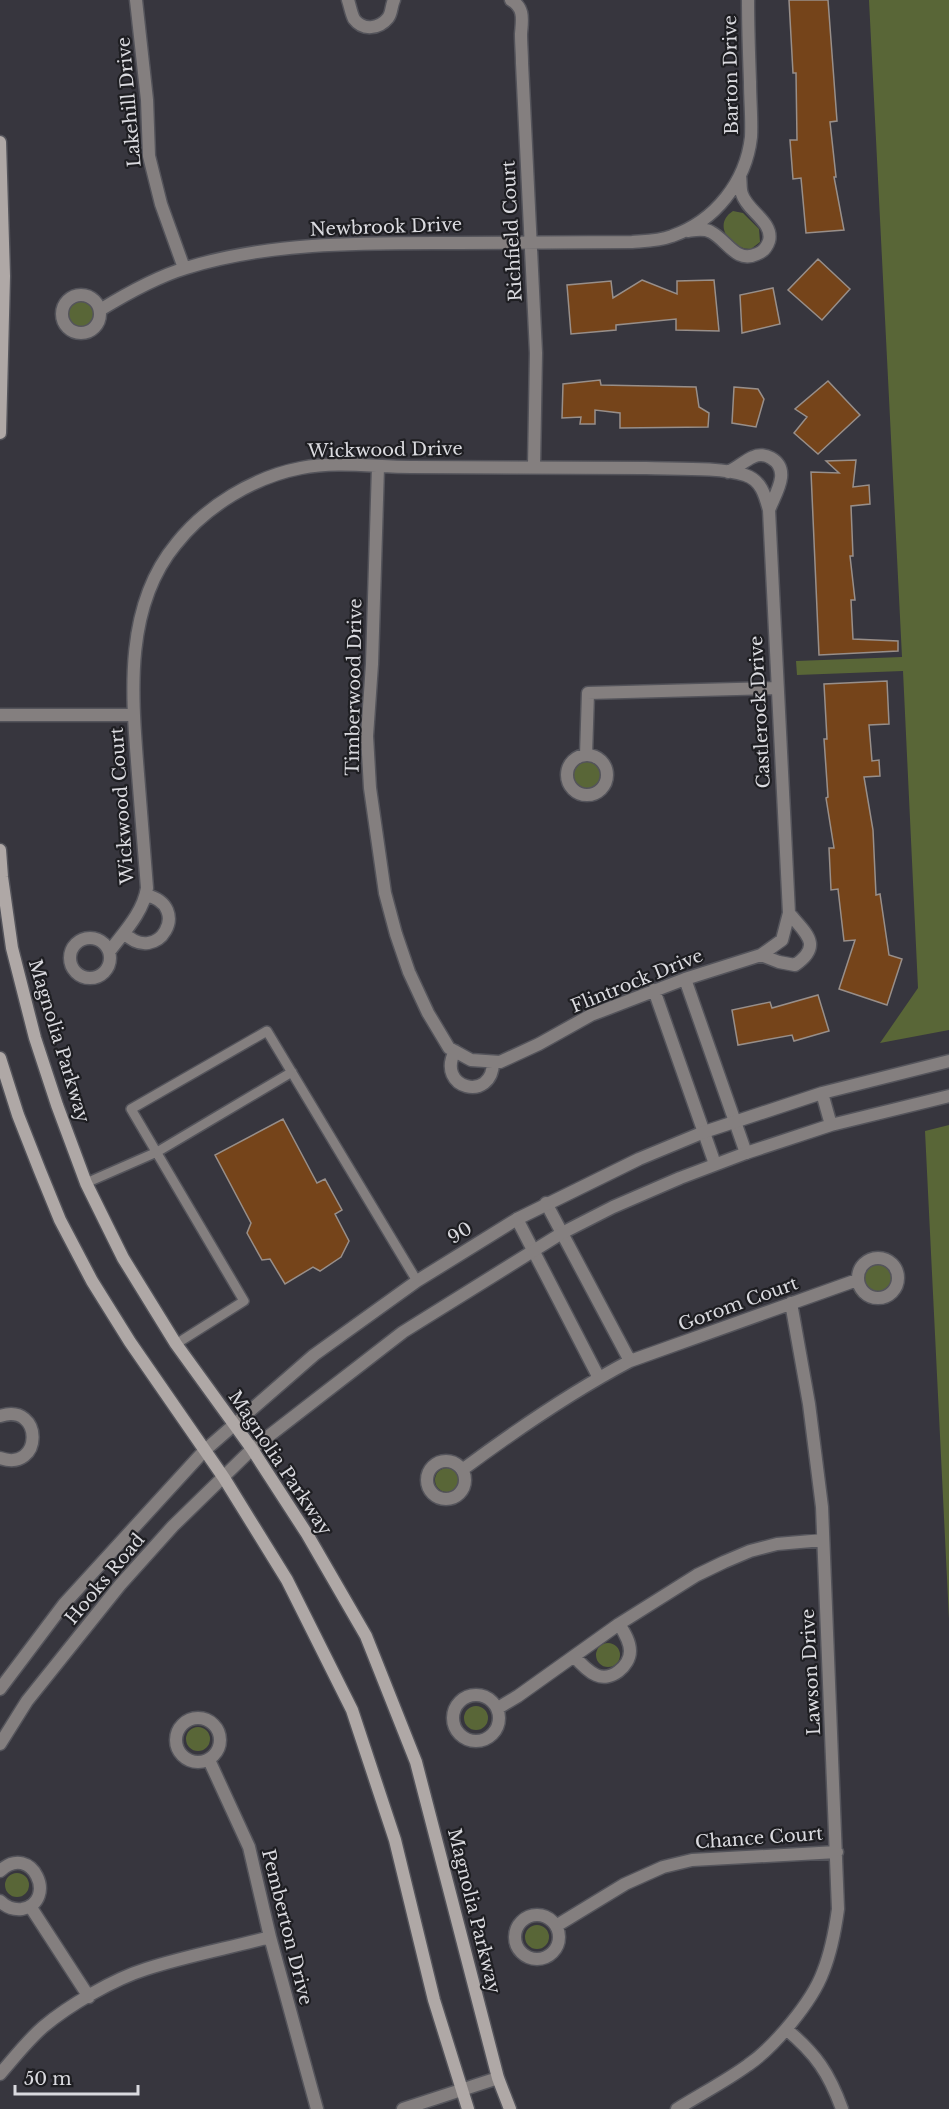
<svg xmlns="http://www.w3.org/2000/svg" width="949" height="2109" font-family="'Libre Baskerville',serif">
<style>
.grass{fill:#596637}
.building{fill:#75441a;stroke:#988f8a;stroke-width:1.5}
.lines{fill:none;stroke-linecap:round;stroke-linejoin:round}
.service-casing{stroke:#54545b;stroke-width:12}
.minor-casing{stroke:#54545b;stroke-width:15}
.tertiary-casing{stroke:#54545b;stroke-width:15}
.secondary-casing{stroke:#54545b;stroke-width:15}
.service{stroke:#847f7f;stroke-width:9}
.minor{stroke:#847f7f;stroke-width:12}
.tertiary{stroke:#847f7f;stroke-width:12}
.secondary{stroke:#afa8a6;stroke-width:12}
.labels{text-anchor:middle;stroke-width:4.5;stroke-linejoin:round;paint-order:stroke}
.street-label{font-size:18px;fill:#dadadf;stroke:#1e1e22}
</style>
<rect width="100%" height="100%" fill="#37363e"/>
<path class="grass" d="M869,0H949V1030L880,1043L918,988L903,671L797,675L796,661L902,657Z
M733,211L743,213L759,229L760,242L751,249C732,250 711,225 733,211Z
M57 318a21 21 0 1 1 42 0a21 21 0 1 1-42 0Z
M567 779a21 21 0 1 1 42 0a21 21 0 1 1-42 0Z
M949,1125V1619L925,1131Z
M852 1282a21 21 0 1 1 42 0a21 21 0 1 1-42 0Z
M435 1480a12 12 0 1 1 24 0a12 12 0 1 1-24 0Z
M596 1655a12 12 0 1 1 24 0a12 12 0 1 1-24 0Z
M464 1718a12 12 0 1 1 24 0a12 12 0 1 1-24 0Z
M186 1739a12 12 0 1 1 24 0a12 12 0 1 1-24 0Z
M5 1885a12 12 0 1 1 24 0a12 12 0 1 1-24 0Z
M525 1937a12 12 0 1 1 24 0a12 12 0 1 1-24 0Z"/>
<path class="building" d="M789,0H828L837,121L830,122L836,177H834L844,230L806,233L801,178L793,179L790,140H797L796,73H793Z
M818,259L850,289L822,320L788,290Z
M642,280L677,294V281L714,280L719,331L676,330V319L616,325V330L571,334L567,285L611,281L613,298Z
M773,288L780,324L742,333L740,295Z
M600,380L601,385L696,387L699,407L709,413L708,427L620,428V413L595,410V424H580L581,417L562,418L563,384Z
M828,381L860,415L818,454L794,433L807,417L795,409Z
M734,387L758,389L764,399L756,427L732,423Z
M856,460L853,487L869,485L870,504L851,506L853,556H850L855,600H851L853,639L898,641V651L819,655L811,472L839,473L826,461Z
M887,681L889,724L869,725L872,761L879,760L880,776L864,777L873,830L876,895L880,894L889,955L902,959L887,1005L839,989L855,940L844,941L838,889L831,890L829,848H834L826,798L828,797L824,739H827L824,684Z
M818,995L829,1031L794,1041L792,1035L738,1045L732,1010L770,1002L772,1008Z
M283,1119L317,1183L325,1179L342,1210L335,1214L349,1241L341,1257L320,1271L313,1267L285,1284L270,1259L262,1260L247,1233L251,1223L215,1155Z"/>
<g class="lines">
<g class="service-casing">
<path id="service" d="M86,1183L157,1152L292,1072
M176,1344L244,1301L131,1109L267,1031L417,1281"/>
</g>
<g class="minor-casing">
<path id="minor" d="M136,0L147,100L149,156L161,204L184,268
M348,0C350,6 351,13 354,19C363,31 379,29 388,18C392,13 391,6 394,0
M511,0C525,8 522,20 521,34C521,44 522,54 522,63L536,353L534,466
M688,231C695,230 704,228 711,232C727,240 736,264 757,254C763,252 767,247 769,241C774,222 747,211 742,194C740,189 741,182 740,176
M62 314a19 19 0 1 1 38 0a19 19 0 1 1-38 0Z
M100,310C126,294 156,277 186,268C273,241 368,243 458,243C516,243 574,242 632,242C645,241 659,241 672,236C715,221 746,182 751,137C752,119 750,101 750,82C749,55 748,27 748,0
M728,472C737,468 744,461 753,457C759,454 766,455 771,458C792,470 775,494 769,510
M0,715H133
M567 775a20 20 0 1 1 40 0a20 20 0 1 1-40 0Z
M586,755L588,693L777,688
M124,933C158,967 193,906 146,895
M70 958a20 20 0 1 1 40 0a20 20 0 1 1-40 0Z
M109,952C124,932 143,913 147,888C144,850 141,812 138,774C132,697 123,608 176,544C206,506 254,477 301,468C337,461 375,467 411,467C489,467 567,467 646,468C672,469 721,467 745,475C761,480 765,495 769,510L789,913L782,940L761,955L685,979L591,1015L539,1044L500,1062L471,1060L449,1048L428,1013L409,972L396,934L385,893L370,788L367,736L372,664L378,467
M761,955L779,962L795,965C824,945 805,933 789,913
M685,979L746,1153
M654,990L715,1164
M455,1051C435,1089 493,1103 493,1062
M546,1203L630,1361
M517,1219L599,1378
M858 1278a20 20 0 1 1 40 0a20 20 0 1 1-40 0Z
M0,1416C44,1402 43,1473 0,1458
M427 1480a19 19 0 1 1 38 0a19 19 0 1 1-38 0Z
M462,1470C516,1430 571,1392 630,1361L857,1280
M574,1656C580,1663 587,1671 596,1675C611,1682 630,1666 630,1651C630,1641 624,1632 619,1624
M453 1718a23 23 0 1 1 46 0a23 23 0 1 1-46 0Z
M498,1708L518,1696L619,1624L697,1575L724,1562L750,1551L777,1544L823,1540
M176 1740a22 22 0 1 1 44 0a22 22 0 1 1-44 0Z
M209,1760L249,1847L270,1937L317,2109
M0,1871C32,1841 59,1902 22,1909C13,1910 6,1907 0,1901
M30,1906L89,1997
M515 1937a22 22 0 1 1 44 0a22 22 0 1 1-44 0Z
M556,1926L625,1884L663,1867L692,1860L837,1852
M786,2029C816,2054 829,2073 842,2109
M0,2074C14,2058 27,2041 43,2027C69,2005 114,1979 146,1969C186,1956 229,1948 270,1937
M403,2109L498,2078
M677,2109C701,2094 726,2081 748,2065C774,2047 812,2002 823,1972C831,1952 835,1931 838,1909L822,1507L809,1404L791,1303"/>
</g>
<g class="tertiary-casing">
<path id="tertiary" d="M822,1093L831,1125
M0,1689L64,1604L204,1451L314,1355L417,1281L517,1219L639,1159L704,1132L822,1093L949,1061
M0,1744L27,1701L120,1585L173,1526L252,1449L403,1332L562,1233L613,1207L680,1178L746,1153L831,1125L949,1096"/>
</g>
<g class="secondary-casing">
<path id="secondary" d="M0,142L4,276L0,433
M0,850L2,877L12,948L35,1038L57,1105L86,1183L123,1258L176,1344L252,1449L307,1534L366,1636L416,1762L498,2078L510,2109
M0,1058L18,1115L40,1171L60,1220L92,1281L130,1342L224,1478L287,1580L352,1710L395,1840L434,2000L468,2109"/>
</g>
<use href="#service" class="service"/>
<use href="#minor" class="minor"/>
<use href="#tertiary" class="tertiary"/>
<use href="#secondary" class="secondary"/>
</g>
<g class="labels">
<g class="street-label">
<text transform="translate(731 75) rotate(-91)" y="6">Barton Drive</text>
<text transform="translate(129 102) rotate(-95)" y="6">Lakehill Drive</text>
<text transform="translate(386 227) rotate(-2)" y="6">Newbrook Drive</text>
<text transform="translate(512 231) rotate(-93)" y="6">Richfield Court</text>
<text transform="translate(385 450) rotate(-1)" y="6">Wickwood Drive</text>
<text transform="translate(354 687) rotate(-89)" y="6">Timberwood Drive</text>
<text transform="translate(760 712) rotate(-93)" y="6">Castlerock Drive</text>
<text transform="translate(122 806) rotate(-94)" y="6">Wickwood Court</text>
<text transform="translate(637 981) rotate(-22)" y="6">Flintrock Drive</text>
<text transform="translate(59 1041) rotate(73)" y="6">Magnolia Parkway</text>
<text transform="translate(460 1233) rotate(-32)" y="6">90</text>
<text transform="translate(738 1304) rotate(-20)" y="6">Gorom Court</text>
<text transform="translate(280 1463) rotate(56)" y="6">Magnolia Parkway</text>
<text transform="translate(105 1579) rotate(-50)" y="6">Hooks Road</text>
<text transform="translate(811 1672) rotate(-93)" y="6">Lawson Drive</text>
<text transform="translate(759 1838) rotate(-4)" y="6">Chance Court</text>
<text transform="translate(474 1911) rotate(76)" y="6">Magnolia Parkway</text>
<text transform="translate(287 1927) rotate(76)" y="6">Pemberton Drive</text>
</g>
</g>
<path d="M15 2085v9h123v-9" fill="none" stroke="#dadadf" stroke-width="3"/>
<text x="24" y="2085" font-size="18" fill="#dadadf" stroke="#1e1e22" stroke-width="4.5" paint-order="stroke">50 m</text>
</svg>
